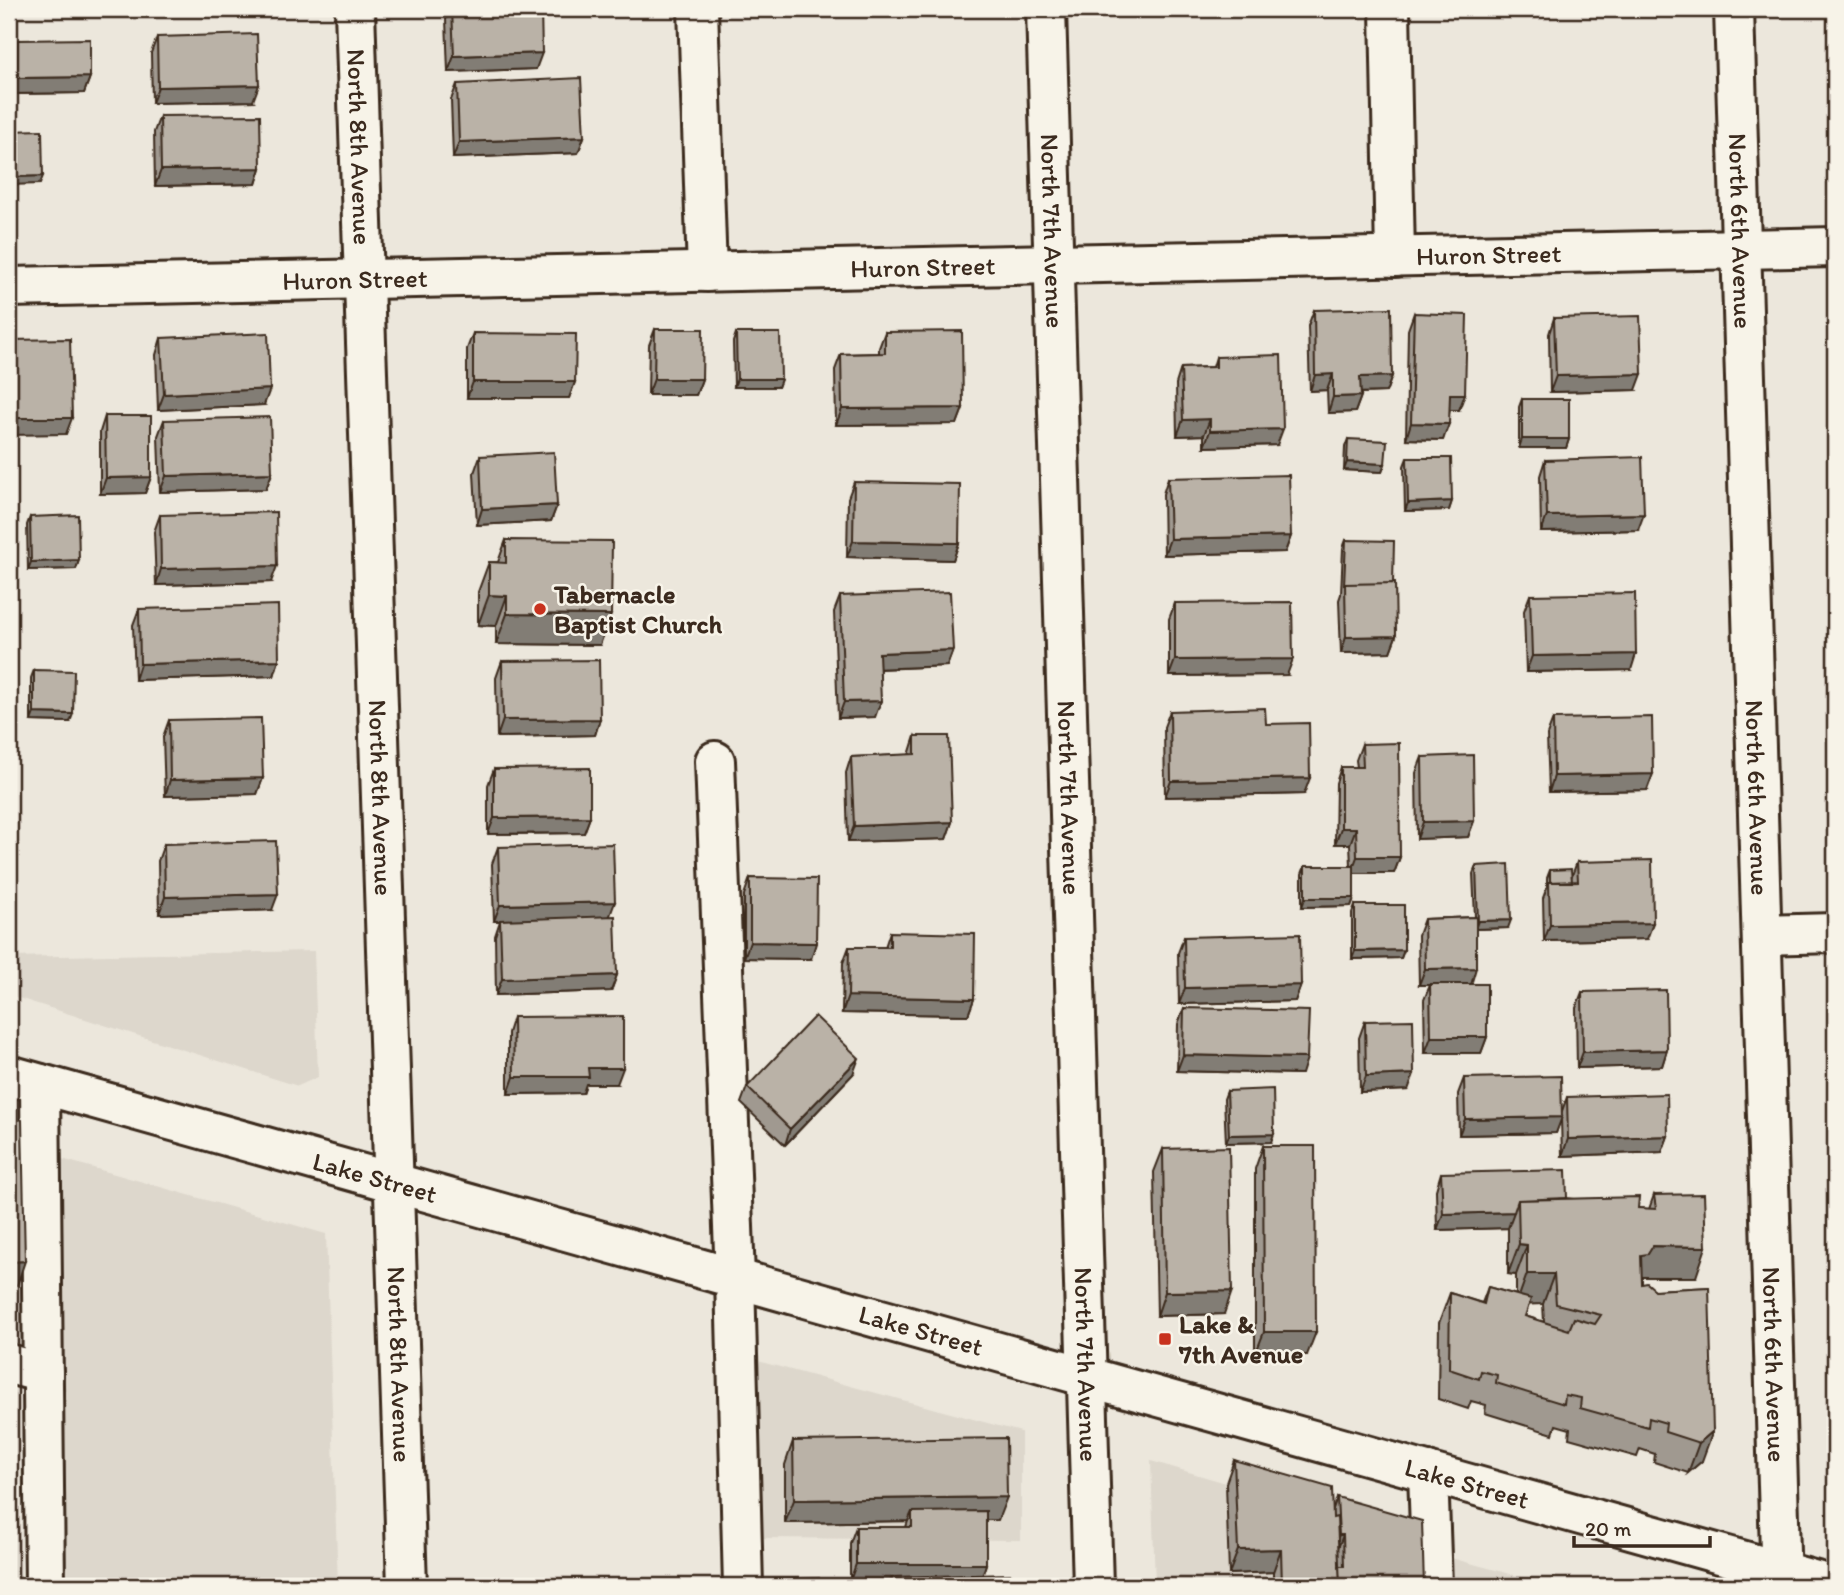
<svg xmlns="http://www.w3.org/2000/svg" width="1844" height="1595" font-family="Itim,sans-serif">
<style>
.built{fill:#ddd7cc}
.lines{fill:none;stroke-linecap:round;stroke-linejoin:round}
.minor-casing{stroke:#3b2a1e;stroke-width:44}
.major-casing{stroke:#3b2a1e;stroke-width:44}
.minor{stroke:#f7f3e8;stroke-width:38}
.major{stroke:#f7f3e8;stroke-width:38}
.wall{fill:#a09990;stroke:#3b2a1e;stroke-width:2;fill-rule:evenodd}
.shaded-wall{fill:#827d75;stroke:#3b2a1e;stroke-width:2}
.building{fill:#bab2a7;stroke:#3b2a1e;stroke-width:2}
.poi-dot{fill:#c8321e;stroke:#f7f3e8;stroke-width:2.5}
.labels{text-anchor:middle;stroke-width:5;stroke-linejoin:round;paint-order:stroke}
.street-label{font-size:26px;fill:#3b2a1e;stroke:#f7f3e8}
.poi-label{font-size:26px;font-weight:bold;fill:#3b2a1e;stroke:#f7f3e8;text-anchor:start}
</style>
<rect width="100%" height="100%" fill="#ece7dc"/>
<filter id="ink" filterUnits="userSpaceOnUse"><feTurbulence type="fractalNoise" baseFrequency=".0143" numOctaves="2"/><feDisplacementMap in="SourceGraphic" scale="14" xChannelSelector="R" yChannelSelector="G"/><feConvolveMatrix kernelMatrix="1 2 1 2 8 2 1 2 1" color-interpolation-filters="sRGB"/></filter>
<g filter="url(#ink)">
<path class="built" d="M314,951L318,1077L298,1086L9,995V957Z
M9,1138L17,1140L21,1351L9,1347Z
M55,1157L326,1234L338,1586H62Z
M754,1360L1021,1432V1540L759,1538Z
M9,1388L16,1390L21,1586H9Z
M1151,1461L1226,1483L1417,1586H1155Z
M1451,1558L1556,1586H1452Z"/>
<g class="lines">
<g class="minor-casing">
<g id="minor">
<path id="s1" d="M355,9L407,1586"/>
<path d="M698,9L707,272"/>
<path id="s2" d="M1046,9L1093,1586"/>
<path d="M1390,9L1395,257"/>
<path id="s3" d="M1734,9L1781,1586"/>
<path id="s4" d="M9,287L1835,247"/>
<path d="M715,761L735,1278L743,1586"/>
<path d="M1762,935L1835,933"/>
<path d="M40,1084L45,1586"/>
<path d="M9,1364L43,1373"/>
<path d="M1428,1472L1432,1586"/>
</g>
</g>
<g class="major-casing">
<g id="major">
<path id="s5" d="M9,1075L1834,1586"/>
</g>
</g>
<use href="#minor" class="minor"/>
<use href="#major" class="major"/>
</g>
<path class="wall" d="M450,9H541L536,69L448,72L446,19Z
M157,37L253,101L152,103L151,53Z
M17,40L90,77L84,93L11,94V56Z
M457,84L584,137L578,153L453,158L451,100Z
M160,116L261,168L256,184L155,186L154,132Z
M1314,310L1392,376L1386,392L1361,393V396L1355,412L1328,413L1327,390L1310,391L1308,326Z
M1414,313L1459,410H1450L1443,440L1406,439L1408,330Z
M1554,318L1636,390L1550,392L1549,334Z
M655,329L702,379L696,395H648L649,345Z
M885,332L963,408L957,424L836,425L835,370L841,354L879,353V348Z
M473,333L575,382L569,398H467V349Z
M736,333L781,379L778,387H734L733,342Z
M161,338L264,405L158,410L156,355Z
M1216,357L1277,445L1204,447V435L1177,436L1176,384L1181,368L1213,367Z
M1522,399L1569,439L1566,448H1519V407Z
M105,416L151,477L145,493L100,494V432Z
M164,420L272,473L266,489L160,492L158,436Z
M1348,439L1385,464L1382,472L1344,470L1345,447Z
M480,456L557,505L551,521L477,525L474,473Z
M1407,458L1452,501L1449,510L1405,511L1404,466Z
M1545,460L1638,530L1541,532L1540,476Z
M1168,478L1291,536L1285,552L1164,555L1163,494Z
M854,482L959,543L953,560L847,557L848,498Z
M160,515L271,582L156,585L154,532Z
M30,517L79,560L76,569L28,570L27,525Z
M506,540L600,645L496,644V626L478,625V592L489,562H498Z
M1346,540L1393,583L1396,636L1390,652L1341,653L1339,600L1341,594L1343,548Z
M1530,595L1631,670L1526,672L1524,611Z
M840,596L953,650L947,666L880,669L875,717L838,718L834,612Z
M1175,603L1287,675L1169,676V619Z
M139,609L279,660L274,676L135,680L133,625Z
M502,661L600,719L595,735L497,737L496,678Z
M34,670L70,722L31,721V678Z
M1170,711L1266,724L1304,794L1165,797L1164,727Z
M1553,719L1647,790L1549,792L1547,735Z
M169,720L263,778L257,794L165,796L163,737Z
M915,736L952,822L946,839L848,842L846,773L851,757L909,755Z
M1362,744L1400,857L1394,873H1354V898L1351,906L1302,907V874L1305,866H1351L1350,844H1335L1336,783L1341,767H1357L1356,760Z
M1422,757L1474,821L1468,837L1417,839L1416,773Z
M494,769L590,817L584,833L488,834V785Z
M164,844L272,910L159,914L158,861Z
M498,847L609,916L617,975L611,991L496,995L495,936L500,921H494L492,864Z
M1577,862L1647,939L1544,941L1543,898L1547,887V878L1550,870L1571,878Z
M1476,866L1508,928L1476,929L1471,984L1487,1037L1481,1053H1425L1424,1000L1430,985H1419L1418,935L1424,919L1475,917L1473,874Z
M750,878L811,959L744,958V895Z
M1355,905L1404,950L1401,958L1352,959V913Z
M890,932L974,999L968,1015L842,1013L843,963L849,947H885Z
M1184,937L1301,985L1295,1001L1179,1004L1178,953Z
M1582,992L1667,1050L1662,1066L1577,1068L1576,1008Z
M1184,1008L1302,1074L1177,1071L1178,1024Z
M513,1017L617,1084H586L583,1093L508,1094V1033Z
M1365,1021L1408,1090L1360,1092L1359,1038Z
M853,1074L785,1145L741,1103L747,1087Z
M1464,1078L1562,1111L1567,1097L1668,1136L1662,1152L1562,1156L1561,1118L1556,1133L1459,1135L1458,1094Z
M1227,1091L1271,1142L1226,1143L1224,1099Z
M1263,1146L1307,1355H1255V1169Z
M1163,1149L1224,1314L1157,1316L1154,1172Z
M1441,1173L1567,1198L1638,1208L1649,1209L1654,1195L1696,1277H1642V1284L1655,1290L1709,1287L1702,1461L1688,1473L1654,1462L1655,1454L1640,1449L1637,1457L1569,1438L1570,1429L1556,1425L1553,1434L1485,1413L1486,1405L1471,1401L1468,1409L1438,1399L1439,1323L1450,1293L1482,1303L1488,1287L1516,1295V1275L1508,1274V1228L1437,1230L1436,1190ZM1529,1304H1543L1544,1322L1525,1316Z
M793,1441L998,1520H986V1564L982,1575L1011,1586H888L890,1580L850,1581V1543L856,1527H906L908,1521L785,1523V1465Z
M1234,1460L1333,1509L1337,1497L1424,1586H1273V1572L1229,1574L1226,1483Z"/>
<path class="shaded-wall" d="M542,53L536,69L448,72L454,56Z
M90,77L84,93L11,94L17,78Z
M259,85L253,101L152,103L158,87Z
M584,137L578,153L453,158L459,142Z
M261,168L256,184L155,186L161,170Z
M43,176L40,184L9,185V177Z
M1333,374L1327,390L1310,391L1315,375Z
M1642,374L1636,390L1550,392L1556,376Z
M1392,376L1386,392L1354,393L1360,377Z
M654,379H702L696,395H648Z
M737,379H781L778,387H734Z
M473,382H575L569,398H467Z
M270,389L264,405L158,410L164,394Z
M1450,394H1465L1459,410H1444Z
M1361,396L1355,412L1328,413L1333,397Z
M963,408L957,424L836,425L842,409Z
M9,418H72L66,434L9,435Z
M1210,419L1204,435L1177,436L1183,420Z
M1411,423L1449,424L1443,440L1406,439Z
M1283,429L1277,445L1204,447L1210,431Z
M1522,439H1569L1566,448H1519Z
M1347,462L1385,464L1382,472L1344,470Z
M272,473L266,489L160,492L166,476Z
M151,477L145,493L100,494L106,478Z
M1452,501L1449,510L1405,511L1408,503Z
M557,505L551,521L477,525L482,509Z
M1644,514L1638,530L1541,532L1547,516Z
M1291,536L1285,552L1164,555L1170,539Z
M853,541L959,543L953,560L847,557Z
M79,560L76,569L28,570L31,562Z
M277,566L271,582L156,585L161,569Z
M489,595L507,596L496,626L478,625Z
M507,614L611,615L600,645L496,644Z
M1396,636L1390,652L1341,653L1346,637Z
M953,650L947,666L873,669L879,653Z
M1636,654L1631,670L1526,672L1532,656Z
M1293,659L1287,675L1169,676L1175,660Z
M279,660L274,676L135,680L140,664Z
M881,701L875,717L838,718L844,702Z
M34,713L73,714L70,722L31,721Z
M600,719L595,735L497,737L503,720Z
M1653,774L1647,790L1549,792L1554,776Z
M263,778L257,794L165,796L170,780Z
M1310,778L1304,794L1165,797L1171,781Z
M590,817L584,833L488,834L494,818Z
M1474,821L1468,837L1417,839L1423,822Z
M952,822L946,839L848,842L854,826Z
M1341,828H1356L1350,844H1335Z
M1357,857H1400L1394,873H1351Z
M278,894L272,910L159,914L165,897Z
M1305,898H1354L1351,906L1302,907Z
M615,902L609,918L494,921L500,905Z
M1511,920L1508,928L1475,929L1478,921Z
M1653,923L1647,939L1544,941L1550,925Z
M750,942L816,943L811,959L744,958Z
M1404,950L1401,958L1352,959L1355,951Z
M1476,968L1471,985H1419L1425,969Z
M617,975L611,991L496,995L502,979Z
M1301,985L1295,1001L1179,1004L1185,988Z
M848,996L974,999L968,1015L842,1013Z
M1431,1037H1487L1481,1053H1425Z
M1667,1050L1662,1066L1577,1068L1583,1052Z
M1183,1055L1307,1058L1302,1074L1177,1071Z
M859,1058L853,1074L785,1145L790,1129Z
M588,1068H623L617,1084H586L583,1093L508,1094L514,1077Z
M1414,1074L1408,1090L1360,1092L1366,1076Z
M1562,1117L1556,1133L1459,1135L1465,1119Z
M1274,1134L1271,1142L1226,1143L1229,1135Z
M1668,1136L1662,1152L1562,1156L1568,1139Z
M1514,1212L1508,1228L1437,1230L1443,1214Z
M1519,1244L1527,1245L1516,1275L1508,1274Z
M1653,1246L1706,1247L1696,1277H1642L1637,1284L1641,1255Z
M25,1261L17,1285H9V1262Z
M1527,1274H1554L1543,1304L1516,1305Z
M1232,1291L1224,1314L1157,1316L1165,1292Z
M1264,1332H1316L1307,1355H1255Z
M1713,1431L1702,1461L1688,1473L1699,1443Z
M1007,1497L998,1520L912,1521V1512L908,1521L785,1523L794,1500Z
M1339,1535H1343L1337,1551H1333Z
M1281,1549L1273,1572L1229,1574L1238,1550Z
M856,1564H986L981,1580L892,1577L890,1580L850,1581Z"/>
<path class="building" d="M452,9H541L542,53L454,56Z
M257,34L259,85L158,87L157,37Z
M90,39V77L17,78V40Z
M581,78L584,137L459,142L457,84Z
M260,115L261,168L161,170L160,116Z
M42,130L43,176L9,177V131Z
M1391,308L1392,376L1360,377L1361,396L1333,397V374L1315,375L1314,310Z
M1414,313L1467,315L1465,394H1450L1449,424L1411,423Z
M1640,316L1642,374L1556,376L1554,318Z
M655,329H703L702,379H654Z
M962,331L963,408L842,409L841,354L885,353V332Z
M268,333L270,389L164,394L161,338Z
M473,333L576,334L575,382H473Z
M736,333H780L781,379H737Z
M70,339L72,418H9V340Z
M1281,355L1283,429L1210,431V419L1183,420L1181,368L1216,367V357Z
M1522,399H1569V439H1522Z
M105,416H151V477L106,478Z
M270,417L272,473L166,476L164,420Z
M1348,439L1387,441L1385,464L1347,462Z
M554,452L557,505L482,509L480,456Z
M1642,457L1644,514L1547,516L1545,460Z
M1407,458H1451L1452,501L1408,503Z
M1289,475L1291,536L1170,539L1168,478Z
M854,482L960,484L959,543L853,541Z
M276,512L277,566L161,569L160,515Z
M78,515L79,560L31,562L30,517Z
M506,540L612,541L611,615L507,614V596L489,595V562L506,563Z
M1346,540L1394,541L1393,583L1345,584L1344,586Z
M1395,583L1396,636L1346,637L1345,584Z
M950,592L953,650L879,653L881,701L844,702L840,596Z
M1635,593L1636,654L1532,656L1530,595Z
M1292,602L1293,659L1175,660V603Z
M278,605L279,660L140,664L139,609Z
M599,660L600,719L503,720L502,661Z
M34,670L74,671L73,714L34,713Z
M1265,708L1266,724L1309,723L1310,778L1171,781L1170,711Z
M1652,717L1653,774L1554,776L1553,719Z
M261,718L263,778L170,780L169,720Z
M915,736H949L952,822L854,826L851,757L915,754Z
M1399,743L1400,857H1357L1356,828H1341V767H1363L1362,744Z
M1473,755L1474,821L1423,822L1422,757Z
M590,768V817L494,818V769Z
M276,841L278,894L165,897L164,844Z
M613,844L615,902L500,905L498,847Z
M1652,860L1653,923L1550,925L1549,882L1578,881L1577,862Z
M1509,864L1511,920L1478,921L1476,866Z
M1305,866H1354V898H1305Z
M1571,869L1572,882H1550V870Z
M750,878L817,879L816,943L750,942Z
M1355,905H1404V950L1355,951Z
M615,916L617,975L502,979L500,920Z
M1476,917V968L1425,969L1424,919Z
M890,932L975,934L974,999L848,996L849,947H890Z
M1300,934L1301,985L1185,988L1184,937Z
M1430,984H1487V1037H1431Z
M1666,990L1667,1050L1583,1052L1582,992Z
M1184,1008L1309,1011L1307,1058L1183,1055Z
M623,1016V1068H588L589,1077H514L513,1017Z
M815,1016L859,1058L790,1129L747,1087Z
M1413,1020L1414,1074L1366,1076L1365,1021Z
M1561,1076L1562,1117L1465,1119L1464,1078Z
M1273,1089L1274,1134L1229,1135L1227,1091Z
M1667,1094L1668,1136L1568,1139L1567,1097Z
M9,1116L22,1120L25,1261L9,1262Z
M1263,1146H1315L1316,1332H1264Z
M1229,1147L1232,1291L1165,1292L1163,1149Z
M1566,1170L1567,1198L1518,1200L1514,1212L1443,1214L1441,1173Z
M1704,1194L1706,1247L1653,1246L1648,1254L1641,1255L1642,1284L1647,1283L1655,1290L1709,1287L1713,1431L1699,1443L1665,1432L1666,1423L1649,1418L1648,1427L1580,1408L1581,1398L1565,1395L1564,1404L1496,1383L1497,1375L1481,1371L1479,1379L1449,1369L1450,1293L1484,1304L1488,1287L1531,1299L1525,1316L1569,1330L1574,1318L1595,1324L1601,1315L1556,1304L1554,1274H1527V1245L1519,1244L1518,1200L1639,1197L1638,1208L1656,1209L1654,1195Z
M1006,1438L1007,1497L794,1500L793,1441Z
M1234,1460L1332,1488L1333,1518L1337,1517L1340,1586H1282L1281,1549L1238,1550Z
M1337,1497L1422,1521L1424,1586H1340L1339,1566H1344L1343,1535H1339Z
M986,1511V1564H856V1527H912V1512Z
M1011,1574V1586H892V1577Z
M819,1578V1586H769V1580Z"/>
</g>
<g class="poi-dot">
<circle cx="540" cy="609" r="7"/>
<rect x="1158" y="1332" width="14" height="14" rx="3.5"/>
</g>
<g class="labels">
<g class="street-label">
<text dy="9" stroke="none"><textPath href="#s1" startOffset="138">North 8th Avenue</textPath></text>
<text dy="9" stroke="none"><textPath href="#s2" startOffset="222">North 7th Avenue</textPath></text>
<text dy="9" stroke="none"><textPath href="#s3" startOffset="222">North 6th Avenue</textPath></text>
<text dy="9" stroke="none"><textPath href="#s4" startOffset="1480">Huron Street</textPath></text>
<text dy="9" stroke="none"><textPath href="#s4" startOffset="914">Huron Street</textPath></text>
<text dy="9" stroke="none"><textPath href="#s4" startOffset="346">Huron Street</textPath></text>
<text dy="9" stroke="none"><textPath href="#s2" startOffset="789">North 7th Avenue</textPath></text>
<text dy="9" stroke="none"><textPath href="#s3" startOffset="789">North 6th Avenue</textPath></text>
<text dy="9" stroke="none"><textPath href="#s1" startOffset="789">North 8th Avenue</textPath></text>
<text dy="9" stroke="none"><textPath href="#s5" startOffset="380">Lake Street</textPath></text>
<text dy="9" stroke="none"><textPath href="#s5" startOffset="947">Lake Street</textPath></text>
<text dy="9" stroke="none"><textPath href="#s1" startOffset="1356">North 8th Avenue</textPath></text>
<text dy="9" stroke="none"><textPath href="#s2" startOffset="1356">North 7th Avenue</textPath></text>
<text dy="9" stroke="none"><textPath href="#s3" startOffset="1356">North 6th Avenue</textPath></text>
<text dy="9" stroke="none"><textPath href="#s5" startOffset="1514">Lake Street</textPath></text>
</g>
<g class="poi-label">
<text x="554" y="603">Tabernacle<tspan x="554" dy="30">Baptist Church</tspan></text>
<text x="1179" y="1333">Lake &amp;<tspan x="1179" dy="30">7th Avenue</tspan></text>
</g>
</g>
<rect width="1844" height="1595" fill="none" stroke="#f7f3e8" stroke-width="35"/>
<rect x="18" y="18" width="1809" height="1560" fill="none" stroke="#3b2a1e" stroke-width="2.5" filter="url(#ink)"/>
<path d="M1574 1536v10h136v-10" fill="none" stroke="#3b2a1e" stroke-width="3.5"/>
<text x="1585" y="1536" font-size="21" fill="#3b2a1e" stroke="#f7f3e8" stroke-width="5" paint-order="stroke">20 m</text>
</svg>
